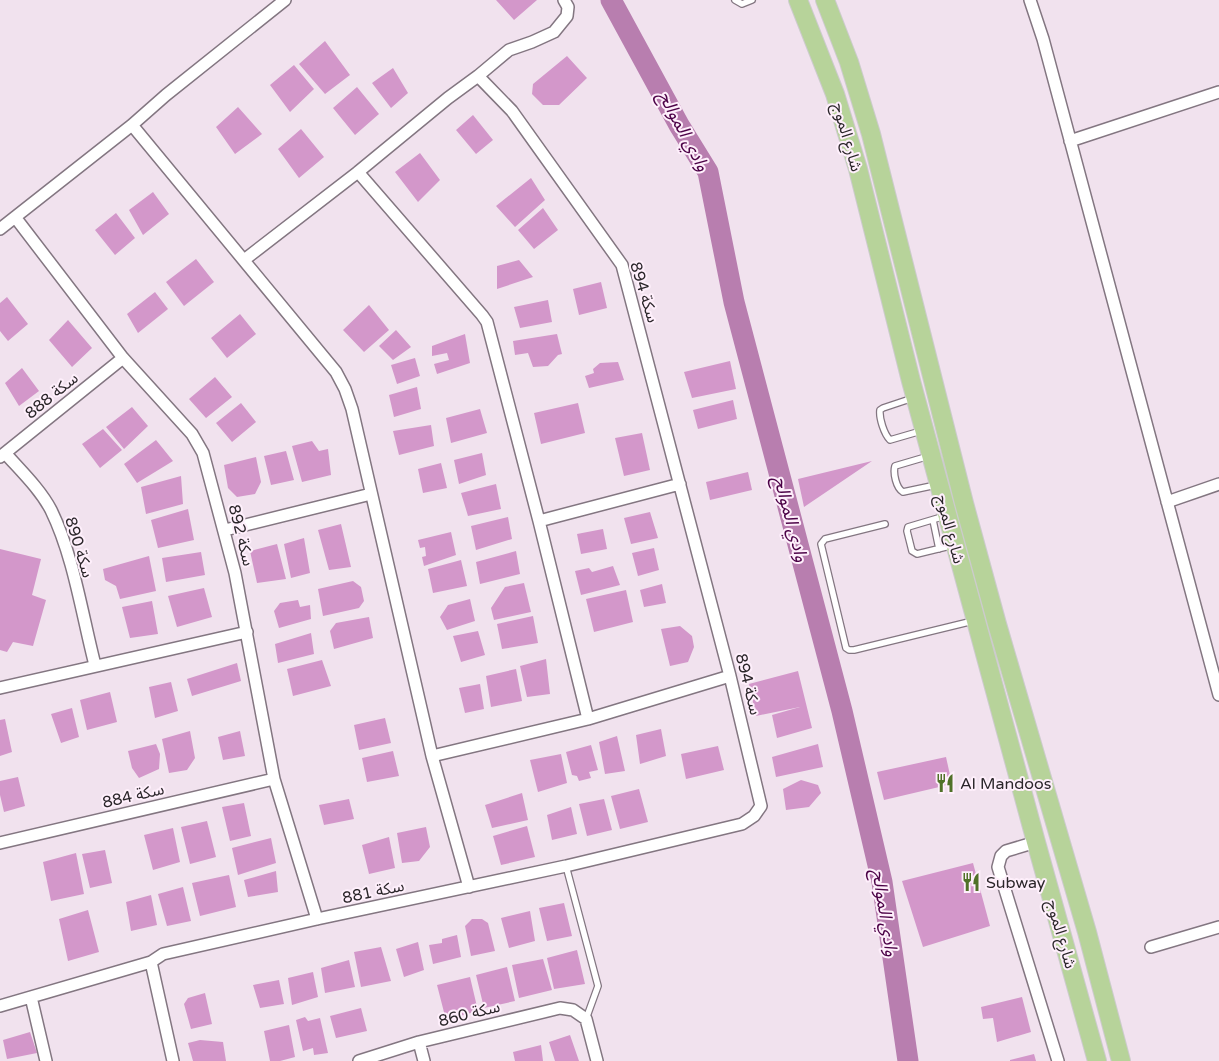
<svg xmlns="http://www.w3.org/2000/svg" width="1219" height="1061" font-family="'Varela Round','Noto Sans Arabic',sans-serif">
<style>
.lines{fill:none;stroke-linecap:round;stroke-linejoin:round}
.river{stroke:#b87eaf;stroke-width:21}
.building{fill:#d397ca}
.service-casing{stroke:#837681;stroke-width:8}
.minor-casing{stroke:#837681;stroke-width:14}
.primary-casing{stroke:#cccbcc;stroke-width:20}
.service{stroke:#fff;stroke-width:5.5}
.minor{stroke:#fff;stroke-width:11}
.primary{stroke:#b7d39a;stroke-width:18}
.labels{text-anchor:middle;stroke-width:4;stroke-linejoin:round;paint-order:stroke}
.street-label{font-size:16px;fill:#2b262a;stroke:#feeffb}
.poi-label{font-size:16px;fill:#2b262a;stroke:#feeffb;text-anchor:start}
.water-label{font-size:18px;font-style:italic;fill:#4b0146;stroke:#feeffb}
</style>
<rect width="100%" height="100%" fill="#f1e2ee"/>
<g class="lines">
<path class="river" d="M611,0L679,125L708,172L734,302L842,711L882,882L908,1061"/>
</g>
<path class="building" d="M496,0H537L514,20Z
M325,41L350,75L325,94L299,64Z
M567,56L587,78L559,105H543L532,94L533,84Z
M294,65L314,89L290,112L270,85Z
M393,68L408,93L391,108L372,83Z
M357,87L379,114L355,135L333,108Z
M238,107L262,134L235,154L216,127Z
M473,115L493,140L476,154L456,130Z
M301,129L324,157L299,178L278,149Z
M420,153L440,180L418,202L395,172Z
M531,178L545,200L515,227L496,206Z
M153,192L169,214L143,235L129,210Z
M543,208L558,230L534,249L518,230Z
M116,213L135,238L115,255L95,230Z
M196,259L214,282L184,306L166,282Z
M519,260L533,277L497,289V266Z
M601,282L607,308L579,315L573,289Z
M155,292L168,309L138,333L127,314Z
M7,297L28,324L8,341L0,331V303Z
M548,300L552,322L520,328L514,307Z
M369,305L389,330L364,352L343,330Z
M240,314L256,334L227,358L211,338Z
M68,320L92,348L72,367L49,340Z
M396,330L411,347L393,360L379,346Z
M465,334L470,363L437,374L434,364L449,360L447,353L432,356V346Z
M557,334L562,354L558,355L548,366L533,367L528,353L515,355L513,341Z
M415,358L420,376L397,384L391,365Z
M730,361L736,389L692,398L684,372Z
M618,362L624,380L589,388L585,376L594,373L593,369L600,363Z
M22,368L39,391L19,406L5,383Z
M215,377L232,397L206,418L189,399Z
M417,387L421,409L394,417L389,395Z
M733,400L737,419L698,429L693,410Z
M241,403L256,422L232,442L216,423Z
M578,403L585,433L541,444L534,413Z
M132,407L148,426L124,449L106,427Z
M480,409L487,433L451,443L446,418Z
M431,425L434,446L399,455L393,431Z
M103,429L122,450L100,468L82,444Z
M642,433L650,470L624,476L615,438Z
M156,440L173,461L137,483L124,464Z
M312,441L319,451L328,449L331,475L302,482L292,446Z
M286,451L294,480L271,485L264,456Z
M482,453L486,475L459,484L454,460Z
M256,457L261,482L255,494L237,497L228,488L224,465Z
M872,461L804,507L798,479Z
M441,463L447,488L423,493L418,469Z
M748,472L752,490L710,500L706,482Z
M181,476L183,504L146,514L141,487Z
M496,484L501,509L468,516L461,493Z
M188,509L194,540L158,548L151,520Z
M650,512L658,538L631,544L624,518Z
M508,517L512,539L476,550L471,526Z
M341,524L351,567L329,570L318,530Z
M603,529L607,549L581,554L577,534Z
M451,532L456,555L424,566L422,557L426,556L425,547L420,548L418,540Z
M304,538L310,573L291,578L284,544Z
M277,544L286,579L257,583L250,551Z
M654,548L659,570L638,576L632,553Z
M0,549L41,559L32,595L46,600L33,646L13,642L7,652L0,650Z
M516,551L520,574L480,584L476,562Z
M201,552L205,575L166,582L162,558Z
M149,556L156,591L120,599L116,586L105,580L103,569Z
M461,560L467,586L433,593L428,569Z
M613,566L620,585L581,595L575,571L589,568L592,572Z
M353,581L361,587L364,601L359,608L323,616L318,589Z
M524,583L531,612L494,620L491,608L505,587Z
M662,584L666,603L644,607L640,590Z
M204,588L212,617L177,627L168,596Z
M626,590L633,622L594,632L586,599Z
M470,599L475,621L447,630L440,617L448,605Z
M298,600L300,607L310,605L311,619L279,628L274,611L280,603Z
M152,601L158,634L130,638L122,607Z
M533,616L538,643L502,649L497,624Z
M369,617L373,638L334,649L330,631L336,623Z
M680,626L692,636L694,647L688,662L670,666L661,629Z
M478,631L485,655L461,662L453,636Z
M311,633L314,654L278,663L275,644Z
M546,659L550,694L527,697L520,666Z
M322,660L331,686L293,696L287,669Z
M237,663L241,681L192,696L187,679Z
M516,669L522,701L491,707L486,676Z
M798,671L812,728L777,738L772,715L800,707L756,716L749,684Z
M171,682L178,711L155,718L149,687Z
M480,684L484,709L465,713L459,688Z
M110,692L117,722L87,730L80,700Z
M72,708L79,737L61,743L51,714Z
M385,718L391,743L359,750L354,725Z
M5,719L12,752L0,756V720Z
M661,729L666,756L640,764L636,735Z
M190,731L195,758L187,770L169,773L162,739Z
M240,731L245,756L223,760L218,737Z
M617,736L625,771L605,774L599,742Z
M156,744L160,754L159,769L139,778L132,768L128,751Z
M818,744L823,767L776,777L772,757Z
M591,745L598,770L589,772L591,778L579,781L577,776L572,775L566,752Z
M718,746L724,770L686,779L681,754Z
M393,751L399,776L367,782L362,758Z
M561,754L567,783L538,792L530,760Z
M946,757L952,784L884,800L877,772Z
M18,777L25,806L4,812L0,795V781Z
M801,780L818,785L821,793L809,807L786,810L783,789Z
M639,789L648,822L620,829L611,796Z
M522,793L528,820L492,828L485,805Z
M349,799L354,819L324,825L319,805Z
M604,799L612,830L587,836L579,804Z
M244,803L251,836L230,841L222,807Z
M571,807L577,834L552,840L547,815Z
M207,821L216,857L190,864L181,827Z
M527,826L535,857L501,865L493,836Z
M426,827L430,847L419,861L402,863L397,833Z
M173,828L180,862L153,870L144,835Z
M389,837L395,868L369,874L362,845Z
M271,838L276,863L238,875L232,848Z
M105,850L112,883L90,888L82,854Z
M76,853L84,894L51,901L43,862Z
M973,863L990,926L923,947L902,881Z
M276,871L278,892L248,897L244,880Z
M229,875L236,907L200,916L192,883Z
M183,887L191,921L167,926L158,894Z
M151,895L157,925L131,931L126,902Z
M564,903L572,936L547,941L539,908Z
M88,910L99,952L68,961L59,919Z
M530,911L535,941L509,948L501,918Z
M472,919H482L488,923L495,951L471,956L465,926Z
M457,935L461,957L433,964L429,945L442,943V939Z
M418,942L424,970L404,977L396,949Z
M381,947L391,981L361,987L354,952Z
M577,950L585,984L554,989L547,958Z
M543,959L552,990L519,998L512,965Z
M349,960L355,987L325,993L321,968Z
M507,967L515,1001L484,1008L476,975Z
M313,972L318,997L292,1005L288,978Z
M470,977L478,1011L446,1020L437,985Z
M279,980L284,1004L260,1008L253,985Z
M205,993L212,1024L191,1029L184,1004L188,998Z
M1022,997L1031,1032L997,1042L993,1018L983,1019L981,1007Z
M361,1008L367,1031L336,1038L330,1016Z
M305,1017L308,1021L320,1018L328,1053L314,1055L313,1048L303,1051L296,1020Z
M289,1025L295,1057L280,1061H270L264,1031Z
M30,1032L37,1053L7,1059L3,1040Z
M570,1035L579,1061H555L549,1042Z
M200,1040L223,1042L226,1061H193L188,1043Z
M541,1045L543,1061H515L513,1052Z
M1034,1054L1036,1061H1010V1060Z"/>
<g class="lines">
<g class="service-casing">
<path id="service" d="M735,0L742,4L752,0
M913,398L883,408L880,410C879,418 884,434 890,440L921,431
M929,456L895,466C893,473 896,488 903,492L936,485
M945,516L908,527L907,531L912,551L917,554L954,545
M933,520L939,549
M885,524L825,539L821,544L846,648L849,650H854L973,621
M566,866L598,986L586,1019"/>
</g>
<g class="minor-casing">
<path id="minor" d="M285,0L166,95L132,125L336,372L345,389L352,409L432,756L469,887
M1030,0L1043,39L1219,695
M478,76L509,50L532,42L554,32L567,16L568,7L564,0
M1070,141L1219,92
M358,172L482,315L487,322L539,521L588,719
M15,217L123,358L192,434L203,453L235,573L274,779L317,919
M0,229L132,125
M5,453C21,471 40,489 51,510C74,557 82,615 95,665
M0,457L123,358
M1167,502L1219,484
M539,521L680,484
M225,530L371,494
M0,688L247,632
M432,756L588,719L730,676
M1036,842L1006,851L1001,856L998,867L1058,1061
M0,843L274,779
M1151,947L1219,927
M151,962L173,1061
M31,997L46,1061
M0,1006L151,962L163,954L317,919L566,866L742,824L754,816L761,806L730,676L622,265L512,111L478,76L448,98L358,172L244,260
M419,1042L424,1061
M359,1061L419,1042L560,1008L573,1010L586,1019L597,1061"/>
</g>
<g class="primary-casing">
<path id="primary" d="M798,0L835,94L858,169L911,381L1036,842L1097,1061
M825,0L849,62L871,134L964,503L997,624L1087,932L1121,1061"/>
</g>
<use href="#service" class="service"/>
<use href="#minor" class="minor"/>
<use href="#primary" class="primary"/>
</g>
<defs>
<g id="restaurant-bare" transform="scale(1.5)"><path d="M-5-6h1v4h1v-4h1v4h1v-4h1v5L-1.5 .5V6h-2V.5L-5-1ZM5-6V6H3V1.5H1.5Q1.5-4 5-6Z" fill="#507128" stroke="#feeffb" stroke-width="2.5" paint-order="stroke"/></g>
</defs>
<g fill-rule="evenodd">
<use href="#restaurant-bare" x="945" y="783"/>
<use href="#restaurant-bare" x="971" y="882"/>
</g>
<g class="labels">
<g class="street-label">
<text transform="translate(848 137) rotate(74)" y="6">شارع الموج</text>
<text transform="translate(645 292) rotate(73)" y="6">سكة 894</text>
<text transform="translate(51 395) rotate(-39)" y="6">سكة 888</text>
<text transform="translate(951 529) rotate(75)" y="6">شارع الموج</text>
<text transform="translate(242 535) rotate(76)" y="6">سكة 892</text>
<text transform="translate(80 547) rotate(73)" y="6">سكة 890</text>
<text transform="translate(749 684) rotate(76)" y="6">سكة 894</text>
<text transform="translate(133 795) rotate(-13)" y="6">سكة 884</text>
<text transform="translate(373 891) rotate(-12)" y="6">سكة 881</text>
<text transform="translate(1062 934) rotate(74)" y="6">شارع الموج</text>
<text transform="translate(469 1013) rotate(-14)" y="6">سكة 860</text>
</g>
<g class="poi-label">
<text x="960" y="789">Al Mandoos</text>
<text x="986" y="888">Subway</text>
</g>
<g class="water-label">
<text transform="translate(684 131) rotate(62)" y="6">وادي الموالح</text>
<text transform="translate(791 519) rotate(75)" y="6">وادي الموالح</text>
<text transform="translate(885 913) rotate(81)" y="6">وادي الموالح</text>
</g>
</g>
</svg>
